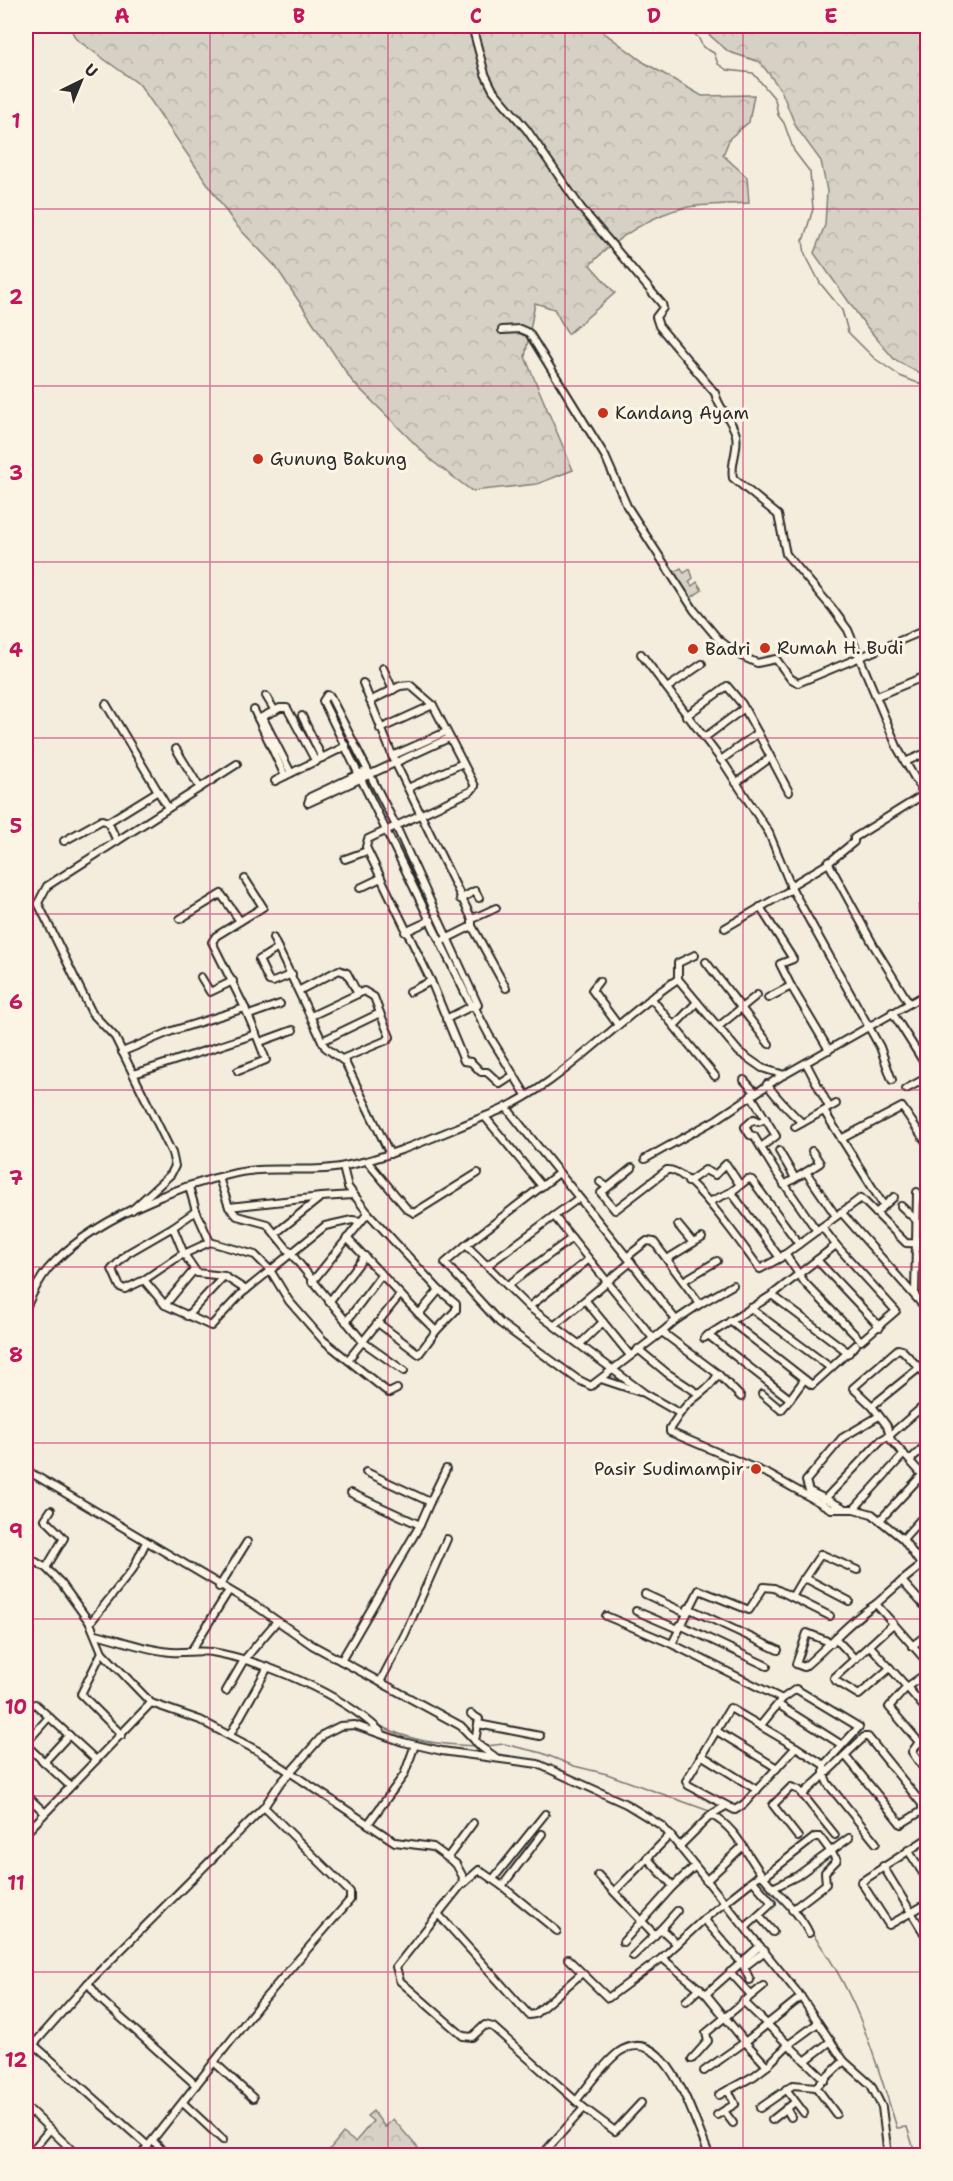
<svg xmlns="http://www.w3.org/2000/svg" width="953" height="2181" font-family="'Shantell Sans',sans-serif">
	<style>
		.green { fill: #d6d1c4; stroke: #807e78; stroke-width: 1.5 }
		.forest { fill: url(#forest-crowns); stroke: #807e78; stroke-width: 1.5 }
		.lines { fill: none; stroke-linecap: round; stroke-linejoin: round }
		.stream { stroke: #7a7771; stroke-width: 1.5 }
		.minor-casing { stroke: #2b2b2b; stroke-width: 10 }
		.minor { stroke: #fcf5e5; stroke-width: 6 }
		.grid { fill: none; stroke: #c2185b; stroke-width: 1.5; stroke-opacity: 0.55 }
		.poi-dot { fill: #c8321e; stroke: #fcf5e5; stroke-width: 2 }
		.labels { text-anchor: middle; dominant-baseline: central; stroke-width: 6; stroke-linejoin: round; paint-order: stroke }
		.poi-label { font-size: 18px; fill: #2b2b2b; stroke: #fcf5e5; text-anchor: start }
		.neatline { fill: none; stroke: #c2185b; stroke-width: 2 }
		.grid-label { font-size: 20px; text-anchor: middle; font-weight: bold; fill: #c2185b }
	</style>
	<defs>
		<pattern id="forest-crowns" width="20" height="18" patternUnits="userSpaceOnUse" patternTransform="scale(1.5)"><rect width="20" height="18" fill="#d6d1c4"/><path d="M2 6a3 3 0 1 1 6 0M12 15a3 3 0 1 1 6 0" fill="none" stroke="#b8b4a9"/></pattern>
	</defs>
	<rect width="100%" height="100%" fill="#f4edde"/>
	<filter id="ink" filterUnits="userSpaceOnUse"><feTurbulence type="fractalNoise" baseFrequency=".0167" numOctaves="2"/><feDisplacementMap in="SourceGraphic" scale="12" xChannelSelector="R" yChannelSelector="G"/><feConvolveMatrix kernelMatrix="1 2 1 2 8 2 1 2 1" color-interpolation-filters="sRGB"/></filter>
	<g filter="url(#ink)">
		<polygon class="green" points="681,568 684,573 690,569 693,578 689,582 692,586 697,582 702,590 689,599 672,573"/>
		<g class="forest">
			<path d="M69,26H595L645,63L702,96L754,95L749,122L730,138L723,155L747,177L749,203C729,204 708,204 688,207C654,213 613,240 590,265L615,293L568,334L554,309L535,303L525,357L573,470L537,484L472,491L432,461L352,381L276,267L235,224L140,85L76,39Z"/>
			<polygon points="699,26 927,26 927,378 894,359 866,326 814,253 825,225 827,191 821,161 796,127 781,90 760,62 729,52"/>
			<polygon points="373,2111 385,2127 393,2119 424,2155 325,2155 343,2133 355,2142 373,2121 367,2116"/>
		</g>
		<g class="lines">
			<g class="stream">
				<polyline points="683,26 698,37 703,47 714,53 718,64 727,70 753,73 775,99 778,115 784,123 794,151 810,172 813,209 803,241 805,254 820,283 842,310 848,332 874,358 900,376 928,387"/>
				<polyline points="26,1552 46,1564"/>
				<polyline points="67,1586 85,1611"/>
				<path d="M373,1722C407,1741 439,1745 478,1746"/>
				<polyline points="486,1746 504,1744 542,1753 574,1766 607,1774 712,1812"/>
				<path d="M811,1932C857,1992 875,2058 897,2128L907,2127L914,2149L918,2156"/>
			</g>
			<defs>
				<g id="minor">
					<path d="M472,26L485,74L493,90L527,130L581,208L662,304L663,308L656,317L659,326L715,393C719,410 732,419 736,435C739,449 730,464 733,478L778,515L786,554L832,608L848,630L898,749L928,801"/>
					<polyline points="502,330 520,329 529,333 605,456 627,506 694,610 719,640 739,655 757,663 776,659 790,678 798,683 928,629"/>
					<polyline points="26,585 26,590"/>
					<polyline points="641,654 725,765 769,833 792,889 880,1047 892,1080"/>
					<polyline points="383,668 393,690"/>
					<polyline points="363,683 395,762 472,919 472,926 444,940"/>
					<polyline points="667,688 702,664"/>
					<polyline points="266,696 275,711"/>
					<polyline points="877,696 928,675"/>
					<polyline points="370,701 400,686 410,685 433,705 475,786 471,791 368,839 366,847 431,981 464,1061 471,1062 481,1072 487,1072 500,1084 514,1075"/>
					<polyline points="106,704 168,808"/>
					<polyline points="254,710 285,776"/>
					<polyline points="302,716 322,758"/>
					<polyline points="686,716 727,686 742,704 758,733"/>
					<polyline points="263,718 291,773"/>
					<polyline points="258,719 280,708 287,708 316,762"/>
					<polyline points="380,729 433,705"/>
					<polyline points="704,738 743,709"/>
					<polyline points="176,749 200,788"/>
					<polyline points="392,756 446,732"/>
					<polyline points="721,760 758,733 789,792"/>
					<polyline points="905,762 928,752"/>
					<polyline points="363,772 310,797 308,803 449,738"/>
					<polyline points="275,781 346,746"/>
					<polyline points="736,783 770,758"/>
					<polyline points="408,788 463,763"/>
					<polyline points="108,822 158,791"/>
					<polyline points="64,841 102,820 108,822 117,841"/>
					<polyline points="345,859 367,851"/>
					<polyline points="828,862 874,946 909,1003"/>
					<polyline points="790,886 827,864 854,842 854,838 923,795"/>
					<polyline points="360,888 381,878"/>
					<polyline points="460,899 475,891 479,898"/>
					<polyline points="760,907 793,959 780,964 791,986 768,998"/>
					<polyline points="923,908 928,906"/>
					<polyline points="180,919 221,894 240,921"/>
					<polyline points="472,919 496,908"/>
					<polyline points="472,926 506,988"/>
					<polyline points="725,928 792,889"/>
					<polyline points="405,932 431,920"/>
					<polyline points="273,938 325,1047 345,1062 390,1154"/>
					<polyline points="278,948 259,960 269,981 273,982 292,974"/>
					<polyline points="695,955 678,963 678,979 739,1052 762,1068 784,1075 928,993"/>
					<polyline points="706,962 769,1044"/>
					<polyline points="201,977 210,992 233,981"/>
					<polyline points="599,981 592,990 618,1025"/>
					<polyline points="791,986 829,1050"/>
					<polyline points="300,990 339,970 347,973 358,994"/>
					<polyline points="409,992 431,981"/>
					<polyline points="651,998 715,1076"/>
					<polyline points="475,1008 478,1005 395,824 330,696 327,695 323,701 472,1007 475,1008 489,1035 526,1095"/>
					<polyline points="892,1012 928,1069"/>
					<polyline points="249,1015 280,1004"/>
					<polyline points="311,1016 364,991 374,997 380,1013 322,1041"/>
					<polyline points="446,1019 474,1005"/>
					<polyline points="674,1026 697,1002"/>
					<polyline points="718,1027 757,995"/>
					<polyline points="260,1042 293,1030"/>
					<polyline points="122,1052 172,1031 245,1008 212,942 216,936 263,907 245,879"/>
					<polyline points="342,1059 387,1040 390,1037 380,1013"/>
					<polyline points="806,1063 829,1107"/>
					<polyline points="238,1071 266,1060 256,1034"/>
					<polyline points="134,1074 256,1034 245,1008"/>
					<polyline points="744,1080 755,1092"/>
					<path d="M767,1084C777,1099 789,1110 802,1123"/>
					<polyline points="906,1089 928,1077"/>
					<polyline points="751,1095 776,1136 761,1147"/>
					<polyline points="506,1107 631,1262 555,1325"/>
					<polyline points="824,1111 884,1206"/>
					<polyline points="485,1117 541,1185"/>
					<polyline points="766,1119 758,1122 754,1119 745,1127 750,1135 754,1136 774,1169 817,1231"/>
					<polyline points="795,1127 836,1104"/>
					<polyline points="841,1139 902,1107 928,1145"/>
					<polyline points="779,1151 795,1178"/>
					<polyline points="645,1159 717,1119 783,1075"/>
					<polyline points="367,1161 407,1209 414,1213 478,1173"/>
					<polyline points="343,1167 348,1187 368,1213 439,1290 456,1304 456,1310 436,1331"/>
					<path d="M632,1168L601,1193L615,1210L667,1170C689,1166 746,1251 760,1269L780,1258L861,1198L906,1243L928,1244"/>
					<polyline points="806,1172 820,1163 812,1151"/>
					<polyline points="559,1173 466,1245 529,1307 644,1393 679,1413"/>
					<polyline points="219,1178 229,1207 237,1216 267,1224 363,1342 404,1371"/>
					<polyline points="600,1182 607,1187"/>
					<polyline points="688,1182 705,1170 715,1175 726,1164 740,1185"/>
					<polyline points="784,1185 806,1172 836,1216"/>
					<polyline points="189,1187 196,1211"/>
					<polyline points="731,1192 748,1179 752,1180 799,1244"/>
					<polyline points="709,1202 731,1192 780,1258"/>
					<polyline points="901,1206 916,1220"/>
					<polyline points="229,1207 321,1197"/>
					<polyline points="132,1210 171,1174 175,1166 172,1153 115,1037 92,1013 38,903 47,886 237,764"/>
					<polyline points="841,1212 928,1311"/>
					<polyline points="876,1213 894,1197"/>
					<polyline points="554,1216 579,1198"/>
					<polyline points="173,1227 196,1211 210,1242"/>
					<polyline points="276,1233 321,1197 353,1195"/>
					<polyline points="347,1238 419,1314 439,1290"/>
					<polyline points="693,1243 702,1238"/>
					<path d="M466,1245L445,1263L500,1323L577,1379L591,1386L662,1332L718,1374C711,1388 698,1394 687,1405C680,1412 676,1420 670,1428V1432L768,1474L831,1509H854L872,1514L903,1539L920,1563"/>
					<polyline points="785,1254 805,1283 861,1341 896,1311 836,1245"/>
					<polyline points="628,1256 647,1241 654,1242 700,1304 676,1320"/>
					<polyline points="667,1259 693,1243 678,1225"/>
					<polyline points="817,1260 880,1327"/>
					<polyline points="631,1262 676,1320 662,1332"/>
					<polyline points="489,1264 554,1216 652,1337"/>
					<polyline points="144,1280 165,1305 211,1326 241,1294 325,1226 352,1220 361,1221"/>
					<polyline points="685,1280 717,1261"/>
					<polyline points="312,1282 368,1213"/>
					<polyline points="508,1285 572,1238"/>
					<polyline points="246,1290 224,1276 197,1273 184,1254 173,1227 128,1253 112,1269 120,1287 125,1289 144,1280 181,1255 184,1254 210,1242 255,1255 270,1270 289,1301 323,1340 389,1393 397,1389"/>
					<polyline points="915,1294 917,1192"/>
					<polyline points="772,1295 849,1353"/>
					<polyline points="586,1301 629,1354"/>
					<polyline points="329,1302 365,1256"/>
					<polyline points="700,1304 733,1285"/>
					<polyline points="165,1305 194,1270"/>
					<polyline points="529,1307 588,1260"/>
					<path d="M26,1308C32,1294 38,1281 48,1269C90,1221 175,1186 236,1173C272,1165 309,1174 345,1166C395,1156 440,1134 486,1116C559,1089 614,1021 678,979"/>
					<polyline points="750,1308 831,1368"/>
					<polyline points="187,1316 224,1276"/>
					<polyline points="730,1321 812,1385 856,1345"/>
					<polyline points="346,1322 382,1274"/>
					<polyline points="378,1323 419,1354 436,1331 419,1314"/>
					<polyline points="708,1335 790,1399 804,1380"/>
					<polyline points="704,1338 772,1295 836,1245 822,1227"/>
					<polyline points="580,1344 603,1322"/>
					<polyline points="638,1349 667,1373 699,1394"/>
					<polyline points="348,1360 400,1295"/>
					<polyline points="718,1374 741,1397"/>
					<polyline points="928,1377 902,1350 898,1349 853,1388 872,1406 887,1426 891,1440 928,1481"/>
					<polyline points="601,1379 640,1392"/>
					<polyline points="762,1394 781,1410 790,1399"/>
					<polyline points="872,1406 919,1368"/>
					<polyline points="910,1460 928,1443"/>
					<polyline points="26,1470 256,1606 312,1645 461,1726 481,1747 494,1756"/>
					<polyline points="351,1493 420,1525"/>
					<polyline points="824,1500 881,1440 890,1435 928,1402"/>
					<polyline points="430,1502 446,1469"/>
					<polyline points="842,1507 809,1491 806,1481 842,1438 879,1416"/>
					<polyline points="854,1509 904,1454"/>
					<polyline points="881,1519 922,1475"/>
					<polyline points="903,1539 928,1511"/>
					<polyline points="928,1551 917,1569 902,1581 928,1610"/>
					<polyline points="26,1556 46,1568 61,1583 90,1623 102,1652 151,1703 200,1720 258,1751 395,1842 433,1847 456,1864 463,1877 462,1884 396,1967 400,1981 463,2036 472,2037 485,2025 493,2027 584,2108 541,2156"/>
					<polyline points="46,1568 64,1538 45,1519 51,1510"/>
					<polyline points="804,1579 821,1554 857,1570"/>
					<polyline points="219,1587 247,1542"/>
					<polyline points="645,1594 686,1613"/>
					<polyline points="792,1597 830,1616"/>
					<polyline points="876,1604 902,1581"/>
					<polyline points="688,1608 778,1650"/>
					<polyline points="636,1611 678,1629"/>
					<polyline points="606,1616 672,1644 782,1699"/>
					<polyline points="90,1623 133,1569 146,1542"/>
					<polyline points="680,1625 767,1666"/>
					<path d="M96,1634C120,1640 146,1650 171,1652C185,1653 198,1650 212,1652C264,1661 341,1694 380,1731"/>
					<polyline points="836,1639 855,1659"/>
					<path d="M832,1643L807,1633L796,1664L804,1667C828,1647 850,1620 876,1604L928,1663"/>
					<polyline points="672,1644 699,1590 749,1610 764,1587 774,1588 792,1597 802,1580 807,1579 849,1601"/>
					<polyline points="870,1646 890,1668 859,1695 836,1681 834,1678 893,1624"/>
					<polyline points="912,1646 928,1634"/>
					<polyline points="191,1651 228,1592"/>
					<polyline points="102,1652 81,1694 122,1735"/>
					<polyline points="341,1661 420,1525 430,1502 366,1472"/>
					<polyline points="890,1668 907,1687 928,1672"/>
					<polyline points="380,1682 405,1634 447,1539"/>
					<polyline points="226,1691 244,1660 277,1621"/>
					<polyline points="35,1704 96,1760"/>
					<polyline points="779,1705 842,1745"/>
					<polygon points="730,1708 796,1747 744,1804 735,1810 688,1785 686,1781"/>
					<polyline points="471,1714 479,1719 475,1741"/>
					<polyline points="478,1724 540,1736"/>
					<polyline points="761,1725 782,1699 796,1689 859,1727 824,1765 796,1747"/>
					<polyline points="715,1730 777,1768"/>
					<polyline points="230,1735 268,1667"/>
					<polyline points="928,1739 919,1742 912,1752 928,1775"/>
					<polyline points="919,1742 889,1707 907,1687 928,1712"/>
					<polyline points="26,1743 49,1717"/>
					<polyline points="26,1745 70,1786"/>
					<polyline points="701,1755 757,1790"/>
					<polyline points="44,1762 69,1735"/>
					<polyline points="824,1765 824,1775 864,1737 868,1737 922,1804 922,1811 901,1824 845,1755"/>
					<polyline points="26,1795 44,1812"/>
					<polyline points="802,1795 824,1775 828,1784 876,1843"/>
					<path d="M711,1815C735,1826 747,1855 762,1875C777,1894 799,1911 809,1933"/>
					<polyline points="368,1824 404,1775 415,1745"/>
					<polyline points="26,1833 151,1703"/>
					<polyline points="542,1834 502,1886 557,1931"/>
					<polyline points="798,1837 773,1805 791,1787 799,1790 835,1835"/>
					<polyline points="928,1838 861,1882 889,1925 928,1903"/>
					<polyline points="679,1847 712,1814 726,1806"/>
					<polyline points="908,1850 928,1881"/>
					<polyline points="448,1857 473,1823"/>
					<polyline points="883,1866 925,1935"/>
					<polyline points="598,1875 655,1935"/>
					<polyline points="764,1877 815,1837 820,1837 837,1860 825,1872 826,1884 792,1910"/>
					<polyline points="493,1879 545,1814"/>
					<polyline points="706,1881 743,1846"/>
					<polyline points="463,1884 479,1870 502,1886"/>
					<polyline points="673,1886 694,1867"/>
					<polyline points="773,1888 797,1876 849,1838"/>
					<polyline points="615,1891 670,1835"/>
					<polyline points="439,1915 529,2015 535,2014 582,1973"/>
					<polyline points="760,1917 773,1932"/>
					<polyline points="704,1919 761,1874"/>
					<polyline points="746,1927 772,1903 753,1881"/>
					<polyline points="661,1929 677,1911"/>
					<polyline points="623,1942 673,1886 647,1858"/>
					<polyline points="633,1956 661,1929 677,1944"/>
					<polyline points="662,1958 706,1994 745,2042 801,1997"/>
					<polyline points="568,1959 608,1998 662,1958 704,1919 741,1962"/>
					<polyline points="730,1972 751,1995"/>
					<polyline points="750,1980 744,1967 765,1951"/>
					<polyline points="706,1994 760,1946"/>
					<polyline points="686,2001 700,1988"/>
					<polyline points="743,2001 825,2080"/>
					<polyline points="33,2044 148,2146"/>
					<polyline points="26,2053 88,1983"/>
					<polyline points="692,2059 708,2041 706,2033 763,1986"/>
					<polyline points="805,2061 831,2041"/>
					<polyline points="214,2062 253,2098"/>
					<polyline points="767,2066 788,2045 818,2023"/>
					<polyline points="704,2071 745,2042 767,2066 754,2076 719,2095"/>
					<polyline points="196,2085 100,1999 88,1983 264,1807"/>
					<polyline points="816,2087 836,2114"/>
					<polyline points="786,2089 804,2113"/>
					<path d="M576,2101C589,2085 603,2064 619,2052C668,2020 695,2126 710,2156"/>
					<polyline points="183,2103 223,2140"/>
					<polyline points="584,2108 615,2131 641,2103"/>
					<polyline points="760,2108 793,2085 816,2087 844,2061"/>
					<polyline points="786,2108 791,2117"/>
					<polyline points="724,2111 733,2123"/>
					<polyline points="717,2115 735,2104 728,2090"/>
					<polyline points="26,2117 31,2111 78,2156"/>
					<polyline points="772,2120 795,2102"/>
					<polyline points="153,2141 168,2156"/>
					<polyline points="28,2156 50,2129"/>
					<polyline points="140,2156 259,2005 350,1900 350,1892 264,1807 278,1786 324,1734 340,1726 355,1725 403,1742 442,1751 538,1764 626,1804 662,1826 670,1835 801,1997 844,2061 871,2085 882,2107 888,2156"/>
				</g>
			</defs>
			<use href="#minor" class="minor-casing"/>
			<use href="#minor" class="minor"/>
		</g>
	</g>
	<path class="grid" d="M210,26V2156M388,26V2156M565,26V2156M743,26V2156M26,209H928M26,386H928M26,562H928M26,738H928M26,914H928M26,1090H928M26,1267H928M26,1443H928M26,1619H928M26,1796H928M26,1972H928"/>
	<g class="poi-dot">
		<circle cx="603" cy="413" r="6"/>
		<circle cx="258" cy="459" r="6"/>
		<circle cx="765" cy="648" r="6"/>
		<circle cx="693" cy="649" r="6"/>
		<circle cx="756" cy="1469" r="6"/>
	</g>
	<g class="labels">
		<g class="poi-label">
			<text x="615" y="413">Kandang Ayam</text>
			<text x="270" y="459">Gunung Bakung</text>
			<text x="777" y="648">Rumah H. Budi</text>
			<text x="705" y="649">Badri</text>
			<text x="744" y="1469" text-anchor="end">Pasir Sudimampir</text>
		</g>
	</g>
	<rect width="953" height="2181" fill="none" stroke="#fcf5e5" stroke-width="66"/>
	<g transform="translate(81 81) rotate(43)" stroke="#fcf5e5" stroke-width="4.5" paint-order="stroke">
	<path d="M0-4.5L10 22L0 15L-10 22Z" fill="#2b2b2b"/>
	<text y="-9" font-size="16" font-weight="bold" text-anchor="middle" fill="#2b2b2b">U</text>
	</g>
	<rect x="33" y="33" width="887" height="2115" class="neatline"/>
	<g class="grid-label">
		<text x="122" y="23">A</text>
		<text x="299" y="23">B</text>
		<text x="476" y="23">C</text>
		<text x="654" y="23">D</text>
		<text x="831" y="23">E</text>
		<text x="16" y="128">1</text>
		<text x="16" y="304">2</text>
		<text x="16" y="480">3</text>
		<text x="16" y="657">4</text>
		<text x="16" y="833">5</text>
		<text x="16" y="1009">6</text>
		<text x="16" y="1185">7</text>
		<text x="16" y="1362">8</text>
		<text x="16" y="1538">9</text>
		<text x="16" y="1714">10</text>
		<text x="16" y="1890">11</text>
		<text x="16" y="2067">12</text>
	</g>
</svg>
